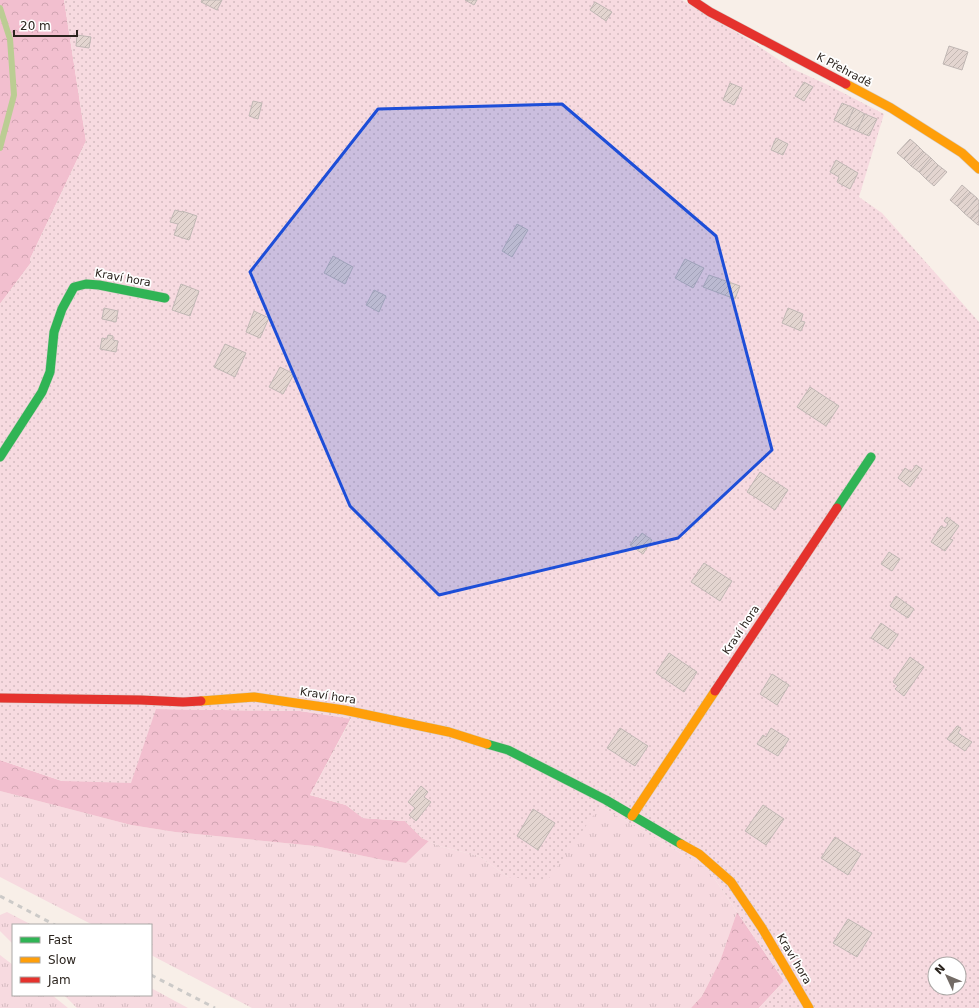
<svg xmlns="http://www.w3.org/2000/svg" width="979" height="1008" font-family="'DejaVu Sans',sans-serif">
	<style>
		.grass { fill: url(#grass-tufts) }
		.forest { fill: url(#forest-crowns) }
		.garden { fill: url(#garden-dots); fill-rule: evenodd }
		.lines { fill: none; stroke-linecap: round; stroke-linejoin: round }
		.stream { stroke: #bbcd93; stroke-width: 6 }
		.building { fill: url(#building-hatch); stroke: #c0b7b4 }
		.fast-casing { stroke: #d4ccc6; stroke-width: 10 }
		.slow-casing { stroke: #d4ccc6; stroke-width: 10 }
		.jam-casing { stroke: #d4ccc6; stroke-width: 10 }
		.fast { stroke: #30b455; stroke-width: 9 }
		.slow { stroke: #ff9f0a; stroke-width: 9 }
		.jam { stroke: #e5322d; stroke-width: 9 }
		.rail { stroke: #cccac8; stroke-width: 3; stroke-dasharray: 5 5; stroke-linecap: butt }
		.marked { fill: #1d4ed8; fill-opacity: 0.2; stroke: #1d4ed8; stroke-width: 3; stroke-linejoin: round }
		.labels { text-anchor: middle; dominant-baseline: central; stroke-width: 3.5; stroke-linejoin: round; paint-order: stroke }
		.street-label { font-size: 11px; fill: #2b241e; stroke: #fff }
	</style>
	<defs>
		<pattern id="grass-tufts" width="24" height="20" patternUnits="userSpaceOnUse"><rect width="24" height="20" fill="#f7dae0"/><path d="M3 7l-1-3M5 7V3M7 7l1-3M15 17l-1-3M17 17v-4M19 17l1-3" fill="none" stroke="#d4bbc0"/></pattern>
		<pattern id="forest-crowns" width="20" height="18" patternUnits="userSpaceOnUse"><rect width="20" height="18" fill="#f2bfcf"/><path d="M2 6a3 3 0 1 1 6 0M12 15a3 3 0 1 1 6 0" fill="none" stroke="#d0a4b1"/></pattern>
		<pattern id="garden-dots" width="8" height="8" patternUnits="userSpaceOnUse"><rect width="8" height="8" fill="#f7dae0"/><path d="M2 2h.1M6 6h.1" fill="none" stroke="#d4bbc0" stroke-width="1.8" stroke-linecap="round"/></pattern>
		<pattern id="building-hatch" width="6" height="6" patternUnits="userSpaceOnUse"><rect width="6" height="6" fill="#e3d5d0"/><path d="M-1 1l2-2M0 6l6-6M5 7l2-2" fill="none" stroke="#c3b7b2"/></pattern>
	</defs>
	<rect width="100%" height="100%" fill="#f8efe8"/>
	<g class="grass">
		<polygon points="0,791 131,825 175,832 315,846 383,860 406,863 429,841 439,846 479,856 508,877 600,806 708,869 737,912 720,961 702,996 691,1008 252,1008 151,955 151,925 93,925 0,877"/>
		<polygon points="7,912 32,925 13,925 13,944 0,931 0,915"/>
		<polygon points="0,955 13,965 13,995 52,995 68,1008 0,1008"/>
		<polygon points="151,988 188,1008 77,1008 64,995 151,995"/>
	</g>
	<g class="forest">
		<polygon points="0,0 64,0 86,141 30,259 30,264 0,304"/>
		<polygon points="156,709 300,711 351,718 310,795 346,805 363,818 405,821 422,838 429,841 406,863 383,860 315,846 175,832 131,825 0,791 0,760 62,781"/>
		<polygon points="737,912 784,981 759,1008 691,1008 702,996 720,961"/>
	</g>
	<path class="garden" d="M64,0H682L751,41L791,68L826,84L884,114L859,197L882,213L979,322V1008H759L784,981L708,869L600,806L547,881L508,877L479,856L439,846L422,838L405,821L363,818L346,805L310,795L351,719L300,711L156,709L131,783L62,781L0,760V304L30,264V259L86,141ZM935,964H959V988H935Z"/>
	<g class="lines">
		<polyline class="stream" points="0,8 10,39 14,95 0,148"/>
	</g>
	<g class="building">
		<polygon points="202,0 222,0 217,10 201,2"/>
		<polygon points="465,0 477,0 474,5"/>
		<polygon points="595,2 612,12 606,21 590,10"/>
		<polygon points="77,35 91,37 89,48 76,46"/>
		<polygon points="949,46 968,52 962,70 943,64"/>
		<polygon points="804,82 813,87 804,101 795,96"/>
		<polygon points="730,83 742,88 734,105 723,100"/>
		<polygon points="253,101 262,103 258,119 249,116"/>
		<polygon points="842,103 854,108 846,126 834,120"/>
		<polygon points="854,108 865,114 857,131 846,126"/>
		<polygon points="865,114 877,119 869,136 857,131"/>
		<polygon points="776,138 788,144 783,155 771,150"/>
		<polygon points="910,139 917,145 904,159 897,153"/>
		<polygon points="917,145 924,152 911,166 904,159"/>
		<polygon points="924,152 931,158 919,172 911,166"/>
		<polygon points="931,158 938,165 926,179 919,172"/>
		<polygon points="836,160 858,173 850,189 837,182 839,177 830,172"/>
		<polygon points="938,165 947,172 934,186 926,179"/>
		<polygon points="962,185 970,192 957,206 950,200"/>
		<polygon points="970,192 977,198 964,213 957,206"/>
		<polygon points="977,198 979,201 979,210 971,219 964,213"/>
		<polygon points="175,210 182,212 182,211 197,216 189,240 174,235 178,224 170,222"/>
		<polygon points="979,210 979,225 978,225 971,219"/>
		<polygon points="517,224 528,230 512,257 502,251"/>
		<polygon points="333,256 353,267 345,284 324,273"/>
		<polygon points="685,259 704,268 693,288 675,278"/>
		<polygon points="709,275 740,286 735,299 703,287"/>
		<polygon points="181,284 199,291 190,316 172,310"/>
		<polygon points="374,290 386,296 379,312 366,305"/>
		<polygon points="104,308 118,311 116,322 102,319"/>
		<polygon points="788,308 803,314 801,321 805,322 801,331 782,323"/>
		<polygon points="254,311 269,318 260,338 246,332"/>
		<polygon points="108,335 113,336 113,340 118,341 116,352 100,349 102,338 107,339"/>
		<polygon points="225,344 246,353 235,377 214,367"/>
		<polygon points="280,367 294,374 283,394 269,387"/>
		<polygon points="810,387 839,406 826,426 797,407"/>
		<polygon points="916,465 922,469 910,487 898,478 905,468 911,472"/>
		<polygon points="760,472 788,490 775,510 747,492"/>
		<polygon points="947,517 959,526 950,539 953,540 945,551 931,542 941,526 945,528 948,524 944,521"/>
		<polygon points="642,533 652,540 643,554 630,545 636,536 638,538"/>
		<polygon points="889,552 900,559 892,571 881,564"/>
		<polygon points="704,563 732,581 720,601 691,582"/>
		<polygon points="896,596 914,609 908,618 890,606"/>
		<polygon points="881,623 898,635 888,649 871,638"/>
		<polygon points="669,653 697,672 684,692 656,673"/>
		<polygon points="910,657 924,667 904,696 895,689 898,686 893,682"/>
		<polygon points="772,674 789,685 777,705 760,694"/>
		<polygon points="957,726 961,728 958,733 972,742 965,751 947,739"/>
		<polygon points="620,728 648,746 635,766 607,748"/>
		<polygon points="771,728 789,739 778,756 757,744 763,735 766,737"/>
		<polygon points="421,786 428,792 424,797 431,802 416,821 409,815 415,808 408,802"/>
		<polygon points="763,805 784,819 766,845 745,831"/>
		<polygon points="533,809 555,823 538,850 517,836"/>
		<polygon points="835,837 861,854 848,875 821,858"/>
		<polygon points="848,919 872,933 857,957 833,943"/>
	</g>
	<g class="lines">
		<defs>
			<g id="fast">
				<polyline points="0,457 42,392 50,372 54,332 62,309 74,287 86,284 99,285 165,298"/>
				<polyline points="837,508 871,457"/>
				<polyline points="487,744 508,750 606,800 681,844"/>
			</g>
			<g id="slow">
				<polyline points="846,84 891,108 962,153 979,169"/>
				<polyline points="201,701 254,697 344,710 449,732 487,744"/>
				<polyline points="632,816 715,691"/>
				<polyline points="681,844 699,854 731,882 762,928 809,1008"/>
			</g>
			<g id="jam">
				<polyline points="692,0 710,12 846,84"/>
				<polyline points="715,691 837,508"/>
				<polyline points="0,698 141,700 183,702 201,701"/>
			</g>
		</defs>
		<use href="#fast" class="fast-casing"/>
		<use href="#slow" class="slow-casing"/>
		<use href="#jam" class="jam-casing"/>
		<use href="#fast" class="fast"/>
		<use href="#slow" class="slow"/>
		<use href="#jam" class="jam"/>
		<g class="rail">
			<polyline points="0,896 55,925"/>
			<polyline points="151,975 215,1008"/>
		</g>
	</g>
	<path class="marked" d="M562,104L716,236L772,450L678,538L439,595L350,506L250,272L378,109Z"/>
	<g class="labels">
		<g class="street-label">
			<text transform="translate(844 70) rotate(28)">K Přehradě</text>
			<text transform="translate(123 278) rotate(10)">Kraví hora</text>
			<text transform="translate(741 630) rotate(-56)">Kraví hora</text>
			<text transform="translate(328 696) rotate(9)">Kraví hora</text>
			<text transform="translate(794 959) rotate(59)">Kraví hora</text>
		</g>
	</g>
	<rect x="12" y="924" width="140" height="72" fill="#ffffff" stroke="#aaa7a5"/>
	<rect x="20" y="937" width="20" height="6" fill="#30b455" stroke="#aaa7a5"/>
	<text x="48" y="944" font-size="12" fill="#2b241e">Fast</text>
	<rect x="20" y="957" width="20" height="6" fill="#ff9f0a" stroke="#aaa7a5"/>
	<text x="48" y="964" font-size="12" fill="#2b241e">Slow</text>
	<rect x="20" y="977" width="20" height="6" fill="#e5322d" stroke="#aaa7a5"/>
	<text x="48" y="984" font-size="12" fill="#2b241e">Jam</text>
	<g transform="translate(947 976) rotate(314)"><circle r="19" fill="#ffffff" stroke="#aaa7a5"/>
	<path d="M0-3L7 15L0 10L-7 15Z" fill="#736b65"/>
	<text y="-6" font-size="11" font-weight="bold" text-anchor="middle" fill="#2b241e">N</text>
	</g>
	<path d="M14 30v6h63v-6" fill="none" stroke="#2b241e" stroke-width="2"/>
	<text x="20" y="30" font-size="12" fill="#2b241e" stroke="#ffffff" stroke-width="3" paint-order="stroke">20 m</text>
</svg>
